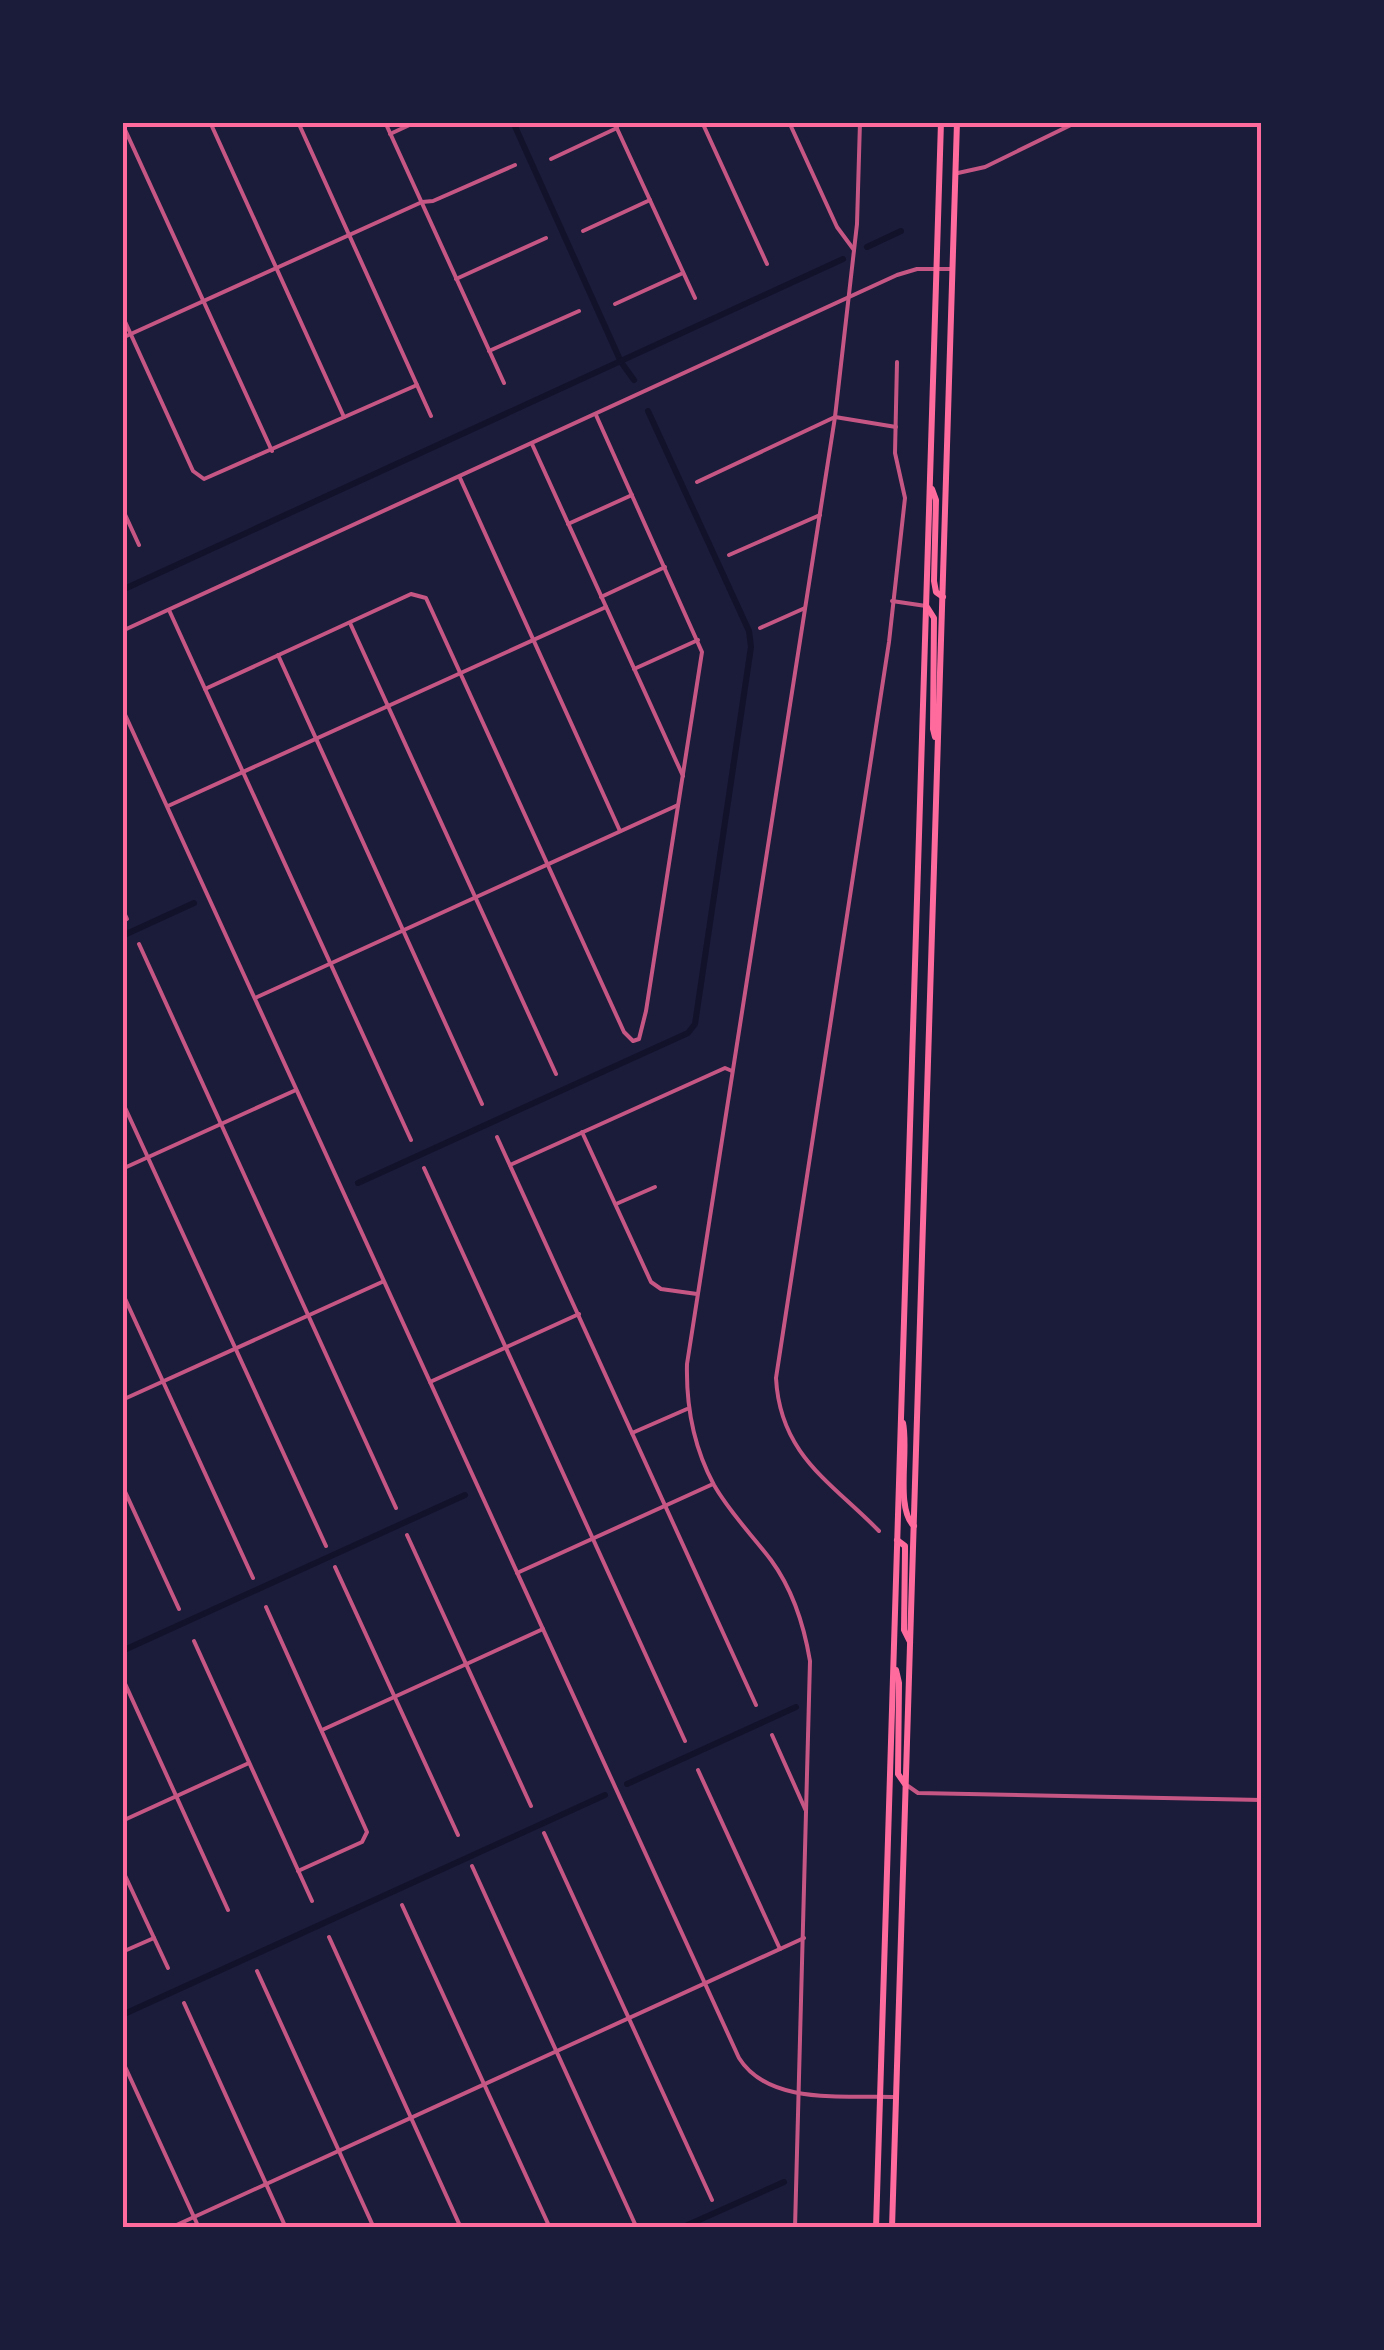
<svg xmlns="http://www.w3.org/2000/svg" width="1384" height="2350" font-family="'DejaVu Sans',sans-serif">
	<style>
		.lines { fill: none; stroke-linecap: round; stroke-linejoin: round }
		.canal { stroke: #12122b; stroke-width: 6 }
		.minor { stroke: #c65784; stroke-width: 4 }
		.tertiary { stroke: #c65784; stroke-width: 4 }
		.trunk { stroke: #ff6b9d; stroke-width: 6 }
		.neatline { fill: none; stroke: #ff6b9d; stroke-width: 4 }
	</style>
	<rect width="100%" height="100%" fill="#1b1b3a"/>
	<g class="lines">
		<g class="canal">
			<polyline points="513,122 621,362 634,380"/>
			<polyline points="867,247 901,231"/>
			<polyline points="122,590 843,259"/>
			<polyline points="122,936 194,903"/>
			<polyline points="358,1183 688,1033 695,1024 751,647 749,631 648,411"/>
			<polyline points="122,1651 465,1495"/>
			<polyline points="627,1784 796,1707"/>
			<polyline points="122,2015 605,1795"/>
			<polyline points="681,2228 784,2182"/>
		</g>
		<g class="minor">
			<polyline points="210,122 344,417"/>
			<polyline points="298,122 431,416"/>
			<polyline points="385,122 504,383"/>
			<polyline points="614,122 695,298"/>
			<polyline points="702,122 767,264"/>
			<polyline points="789,122 837,227 854,250"/>
			<polyline points="122,123 272,451"/>
			<polyline points="390,134 416,122"/>
			<polyline points="551,159 617,128"/>
			<polyline points="958,173 985,167 1077,122"/>
			<polyline points="583,231 650,200"/>
			<polyline points="456,279 546,238"/>
			<polyline points="615,304 683,273"/>
			<polyline points="122,315 193,471 204,479 417,385"/>
			<polyline points="122,338 422,202 433,201 515,165"/>
			<polyline points="489,351 579,311"/>
			<polyline points="532,444 683,776"/>
			<polyline points="460,478 620,831"/>
			<polyline points="697,482 835,417 896,427"/>
			<polyline points="122,508 139,545"/>
			<polyline points="568,524 632,495"/>
			<polyline points="729,555 820,515"/>
			<polyline points="601,597 665,567"/>
			<polyline points="892,601 926,606"/>
			<polyline points="169,610 411,1140"/>
			<polyline points="350,623 556,1074"/>
			<polyline points="760,628 805,608"/>
			<polyline points="278,655 482,1104"/>
			<polyline points="634,669 698,640"/>
			<polyline points="205,689 411,594 426,598 624,1032 633,1041 639,1039 646,1011 702,652 596,415"/>
			<path d="M122,708L739,2058C769,2106 846,2095 896,2097"/>
			<polyline points="168,806 606,607"/>
			<polyline points="122,908 127,919"/>
			<polyline points="139,944 396,1508"/>
			<polyline points="255,998 678,805"/>
			<polyline points="122,1101 326,1546"/>
			<polyline points="582,1132 651,1282 661,1289 697,1294"/>
			<polyline points="497,1137 756,1705"/>
			<polyline points="510,1165 725,1068 732,1071"/>
			<polyline points="424,1168 685,1741"/>
			<polyline points="122,1169 296,1090"/>
			<polyline points="616,1204 655,1187"/>
			<polyline points="122,1292 253,1578"/>
			<polyline points="430,1382 579,1314"/>
			<polyline points="122,1400 382,1282"/>
			<polyline points="632,1433 687,1409"/>
			<polyline points="122,1485 179,1609"/>
			<path d="M879,1531C831,1482 780,1455 776,1378L889,642L905,498L895,453L897,362"/>
			<polyline points="407,1535 531,1806"/>
			<polyline points="335,1567 458,1835"/>
			<polyline points="517,1573 713,1484"/>
			<polyline points="266,1607 367,1832 362,1842 298,1871"/>
			<polyline points="194,1641 312,1901"/>
			<polyline points="122,1677 228,1910"/>
			<polyline points="322,1730 543,1629"/>
			<polyline points="772,1735 806,1811"/>
			<polyline points="698,1770 780,1949"/>
			<polyline points="908,1786 918,1793 1262,1800"/>
			<polyline points="122,1821 249,1763"/>
			<polyline points="544,1833 712,2200"/>
			<polyline points="472,1866 635,2224"/>
			<polyline points="122,1869 168,1968"/>
			<polyline points="402,1905 550,2228"/>
			<polyline points="329,1937 461,2228"/>
			<polyline points="122,1952 154,1938"/>
			<polyline points="257,1971 374,2228"/>
			<polyline points="184,2003 286,2228"/>
			<polyline points="122,2060 199,2228"/>
			<polyline points="724,2227 724,2228"/>
			<polyline points="170,2228 804,1938"/>
			<path d="M795,2228L810,1661C804,1625 793,1590 771,1560C752,1535 730,1513 714,1485C694,1448 686,1406 687,1364L835,417L857,224L860,122"/>
		</g>
		<polyline class="tertiary" points="122,631 897,275 917,269 953,269"/>
		<g class="trunk">
			<polyline points="932,489 936,500 934,581 936,592 943,597"/>
			<polyline points="927,607 934,618 933,729 935,737"/>
			<path d="M903,1423C909,1450 895,1509 914,1526"/>
			<polyline points="897,1540 905,1546 905,1552 904,1630 910,1642"/>
			<polyline points="896,1670 899,1683 898,1774 905,1784"/>
			<polyline points="876,2228 941,122"/>
			<polyline points="892,2228 957,122"/>
		</g>
	</g>
	<rect width="1384" height="2350" fill="none" stroke="#1b1b3a" stroke-width="250"/>
	<rect x="125" y="125" width="1134" height="2100" class="neatline"/>
</svg>
